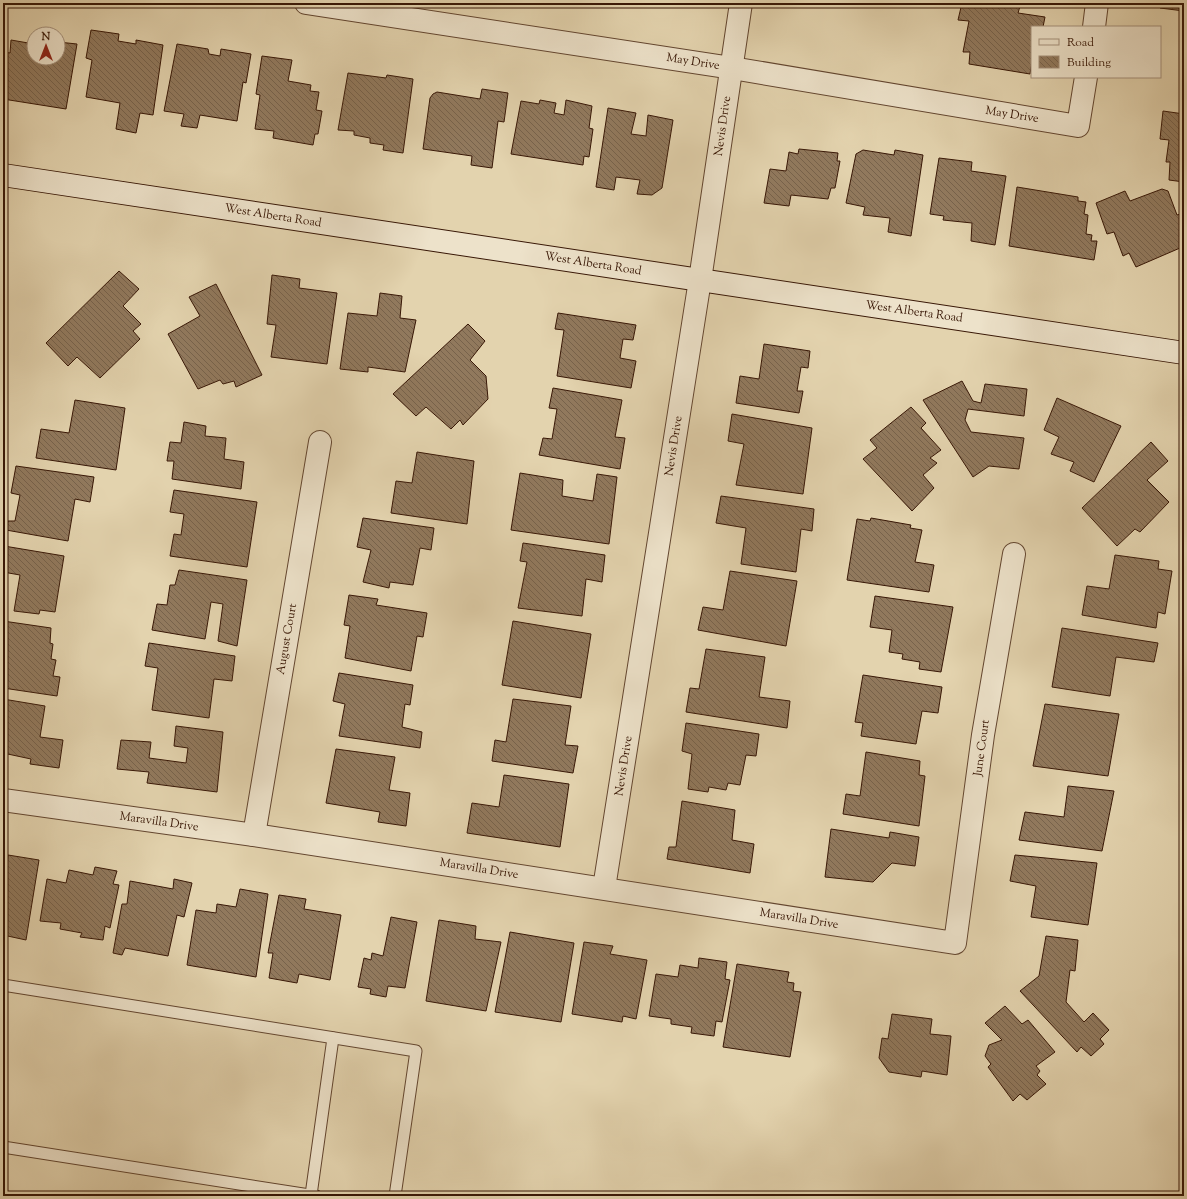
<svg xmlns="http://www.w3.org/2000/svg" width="1187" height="1199" font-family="'Sorts Mill Goudy',serif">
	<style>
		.building { fill: url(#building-back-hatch); stroke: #381706 }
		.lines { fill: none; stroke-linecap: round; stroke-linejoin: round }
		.lane-casing { stroke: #634630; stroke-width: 13 }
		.street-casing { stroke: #634630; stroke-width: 24 }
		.secondary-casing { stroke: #381706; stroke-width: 24 }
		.lane { stroke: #ede2ca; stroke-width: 11 }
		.street { stroke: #ede2ca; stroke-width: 22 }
		.secondary { stroke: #ede2ca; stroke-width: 22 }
		.labels { text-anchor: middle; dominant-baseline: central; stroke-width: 3; stroke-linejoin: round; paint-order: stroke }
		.street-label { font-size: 12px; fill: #381706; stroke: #ede2ca }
	</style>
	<defs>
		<pattern id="building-back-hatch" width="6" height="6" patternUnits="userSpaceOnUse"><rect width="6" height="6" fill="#91795d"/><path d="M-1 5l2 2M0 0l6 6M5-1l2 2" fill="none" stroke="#77624b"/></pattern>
	</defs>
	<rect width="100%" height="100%" fill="#e3d3ae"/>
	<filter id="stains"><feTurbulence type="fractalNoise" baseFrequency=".005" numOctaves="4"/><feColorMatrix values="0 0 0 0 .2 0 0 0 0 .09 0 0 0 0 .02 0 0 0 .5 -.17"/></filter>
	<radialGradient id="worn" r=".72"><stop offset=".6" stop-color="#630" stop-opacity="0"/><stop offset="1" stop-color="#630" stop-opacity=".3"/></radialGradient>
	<g class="building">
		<polygon points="962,3 1021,3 1018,13 1045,17 1043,27 1032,27 1032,61 1030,74 969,64 970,52 963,52 969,21 958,20"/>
		<polygon points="1160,3 1184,3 1184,11 1160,8"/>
		<polygon points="91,30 119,34 118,41 136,44 136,40 163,45 153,115 140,113 136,133 116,129 120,103 86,97 92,60 86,58"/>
		<polygon points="11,40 34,44 34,58 58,58 58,42 77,44 66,109 3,99 3,52 10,53"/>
		<polygon points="177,44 208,49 209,54 220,56 221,49 251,54 246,83 243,82 237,121 200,115 197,128 181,126 184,114 164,111"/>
		<polygon points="262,56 292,60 288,81 311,85 310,91 319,92 316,110 322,111 318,134 315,134 313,145 273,138 274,131 255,129 260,95 256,94"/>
		<polygon points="348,73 386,78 387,75 413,79 403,153 383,150 384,145 370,143 370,138 354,135 354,131 338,130"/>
		<polygon points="482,89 508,93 504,122 498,121 492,168 471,165 472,156 423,149 430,98 433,94 437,92 480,99"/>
		<polygon points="540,100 556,103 554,113 564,115 566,100 592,106 589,128 593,129 589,157 584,156 583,165 511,154 521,101 539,104"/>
		<polygon points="608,108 636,113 631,134 646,136 648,115 673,120 662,188 652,195 637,194 640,180 616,177 614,190 596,187"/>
		<polygon points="1163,111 1184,114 1184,182 1169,180 1170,162 1166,162 1169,140 1160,139"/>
		<polygon points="799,149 838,153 837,161 840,161 835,188 831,188 828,199 791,195 789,206 764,203 770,169 786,171 789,152 798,154"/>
		<polygon points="863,150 894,155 895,150 923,155 911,236 888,232 890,218 863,215 865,207 846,203 856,154"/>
		<polygon points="939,158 972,162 971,171 1006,176 995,245 971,241 972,223 943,220 944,216 930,214"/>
		<polygon points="1017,187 1078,197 1078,201 1086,202 1084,214 1088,215 1086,234 1092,235 1091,241 1097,241 1094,260 1009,246"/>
		<polygon points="1162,189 1168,191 1177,215 1184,213 1184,257 1180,248 1136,267 1129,253 1123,256 1114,232 1107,234 1096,203 1125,191 1130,201"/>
		<polygon points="119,271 139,289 123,306 141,324 133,331 140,339 100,378 77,357 68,366 46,343"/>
		<polygon points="272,275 300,279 299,288 337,293 327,364 271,357 276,325 267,324"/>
		<polygon points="216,284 262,375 236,387 234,381 223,384 220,380 198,389 168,334 200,316 189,297"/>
		<polygon points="380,293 402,296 400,318 416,320 405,372 368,367 368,372 340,369 348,313 377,316"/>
		<polygon points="558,313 636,325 633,340 623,339 620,358 636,361 631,388 557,376 564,330 555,329"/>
		<polygon points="468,324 485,341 470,360 486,376 488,399 463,425 460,420 451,429 426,407 416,416 393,394"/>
		<polygon points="764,344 810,351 808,368 801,367 797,391 803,391 799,413 736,403 740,376 759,379"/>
		<polygon points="962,381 973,401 981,403 985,384 1027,389 1024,416 968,409 965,420 971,432 1024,438 1019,469 989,466 973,477 923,400"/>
		<polygon points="553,388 622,400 615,437 625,438 620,469 539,455 543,438 552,439 557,409 549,408"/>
		<polygon points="1057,398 1121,426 1094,482 1070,471 1074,462 1051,454 1059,437 1044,430"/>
		<polygon points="75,400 125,408 116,470 36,458 41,429 69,433"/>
		<polygon points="911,407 926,423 921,428 941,450 930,458 937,463 923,475 934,488 912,511 863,459 877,448 870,440"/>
		<polygon points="732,414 812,428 803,494 736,485 744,444 728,441"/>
		<polygon points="184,422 206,426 205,436 226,438 224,459 244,462 241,489 172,479 174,461 167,461 170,442 181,443"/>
		<polygon points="1151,442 1168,461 1147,480 1169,502 1140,532 1135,529 1117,546 1082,508"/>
		<polygon points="417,452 474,461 467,524 391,513 396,481 412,483"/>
		<polygon points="16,466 94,477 90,502 75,499 68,541 6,530 8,521 15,521 20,495 11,493"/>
		<polygon points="520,473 563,480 562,496 593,501 597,474 617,477 609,544 511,530"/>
		<polygon points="174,490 257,502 247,567 170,556 174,534 181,535 184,514 170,512"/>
		<polygon points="721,496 814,509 812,531 801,529 796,572 741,564 746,528 716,523"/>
		<polygon points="363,518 434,528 431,550 420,548 413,585 390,582 389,588 363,582 371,550 357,547"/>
		<polygon points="871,518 911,525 910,528 922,530 915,562 934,565 929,592 847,580 857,519 870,521"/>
		<polygon points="523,543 605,555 602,582 586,579 582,616 518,608 527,562 520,561"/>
		<polygon points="4,546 64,556 55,612 40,610 39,614 14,611 20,575 3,572"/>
		<polygon points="1115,555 1159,561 1158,569 1172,571 1165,614 1158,612 1156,628 1082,615 1087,586 1109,589"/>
		<polygon points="179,570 247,580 237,646 218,641 223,604 211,602 205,639 152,630 157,604 167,605 170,585 175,585"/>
		<polygon points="730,571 797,581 786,646 698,630 703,607 723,610"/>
		<polygon points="349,595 378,599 376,605 427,613 423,637 417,636 411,671 345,658 350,626 344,625"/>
		<polygon points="875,596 953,607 941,672 919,669 920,662 902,659 903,654 889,652 892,630 870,627"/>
		<polygon points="3,621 51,628 50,643 53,644 51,659 56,660 53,676 60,677 57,696 3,688"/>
		<polygon points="513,621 591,634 581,698 502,685"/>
		<polygon points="1062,628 1158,643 1154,662 1116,657 1110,696 1052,687"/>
		<polygon points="149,643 235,656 232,681 214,679 209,718 152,710 158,668 145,666"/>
		<polygon points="706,649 765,657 759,697 790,701 787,728 686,712 690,688 699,689"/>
		<polygon points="339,673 413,685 410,705 405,704 402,727 422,732 420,748 339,736 345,704 333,701"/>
		<polygon points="863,675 942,687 938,713 922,711 916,744 861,736 863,723 855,722"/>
		<polygon points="3,699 45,706 40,737 63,740 59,768 30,764 31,759 3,753"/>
		<polygon points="513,699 571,706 565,745 578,746 573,773 492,761 495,740 506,742"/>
		<polygon points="1045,704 1119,714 1108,776 1033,766"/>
		<polygon points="686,723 759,734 756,756 746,755 740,785 728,783 726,790 709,787 708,792 688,789 692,754 682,751"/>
		<polygon points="176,726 223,732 217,792 147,783 149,772 117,769 121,740 151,742 149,758 186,763 188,748 174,746"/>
		<polygon points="336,749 395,757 389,790 410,793 406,826 378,822 380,812 326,803"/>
		<polygon points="866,752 920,761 919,775 925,776 919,826 843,814 846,794 860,796"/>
		<polygon points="504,775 569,784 560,847 467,833 472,803 499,807"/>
		<polygon points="1068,786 1114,791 1102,851 1019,840 1025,812 1064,817"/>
		<polygon points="682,801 735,810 732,840 754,844 750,873 667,859 669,847 676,847"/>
		<polygon points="831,829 889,838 890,832 919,837 915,866 892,863 873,882 825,877"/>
		<polygon points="8,855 39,860 26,940 3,935 3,864 7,865"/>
		<polygon points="1015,855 1097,863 1088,925 1031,917 1036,886 1010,881"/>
		<polygon points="95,867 117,871 113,884 119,885 110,928 105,926 103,940 80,937 82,933 60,929 61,923 40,921 47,879 66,883 69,870 93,875"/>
		<polygon points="174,879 192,883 184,917 177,915 168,956 125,948 122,955 113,953 122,904 127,904 130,881 173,889"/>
		<polygon points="240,889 268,894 256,977 187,965 196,910 216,913 217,904 236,907"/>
		<polygon points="279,895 306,899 304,909 341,915 330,980 299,974 297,983 269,978 273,953 268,953"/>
		<polygon points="391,917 417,922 405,988 388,986 386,997 370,994 371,989 358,987 364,958 371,960 372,953 383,956"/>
		<polygon points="439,920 476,926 475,939 501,942 486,1011 426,1001"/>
		<polygon points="510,932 574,943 561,1022 495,1012"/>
		<polygon points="1046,936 1078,940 1075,971 1070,970 1066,1002 1084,1022 1093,1013 1109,1030 1100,1039 1104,1044 1091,1056 1081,1047 1077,1052 1020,991 1039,976"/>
		<polygon points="584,942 613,946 610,954 647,960 636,1019 623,1016 622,1022 572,1014"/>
		<polygon points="699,958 727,962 725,979 730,980 722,1022 716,1021 714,1036 691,1033 692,1027 671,1024 671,1019 649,1016 656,974 678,977 680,965 698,968"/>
		<polygon points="737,964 789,972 787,982 794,983 793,991 801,992 790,1057 723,1047"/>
		<polygon points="1005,1006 1022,1024 1028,1020 1055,1052 1036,1066 1040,1071 1037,1075 1046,1084 1027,1100 1020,1094 1013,1101 988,1067 991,1064 985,1056 989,1045 1002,1040 985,1023"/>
		<polygon points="892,1014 932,1019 930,1034 951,1036 947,1075 922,1071 921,1077 889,1072 879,1058 882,1038 888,1039"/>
	</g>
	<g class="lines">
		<defs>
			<g id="lane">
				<polyline points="3,985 416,1051 395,1196"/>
				<polyline points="3,1147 316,1196"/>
				<polyline points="311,1195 333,1038"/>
			</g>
			<g id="street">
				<polyline points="306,3 732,68 1078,126 1086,77"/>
				<polyline points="1094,27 1097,3"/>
				<polyline points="3,800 254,835 955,943 983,735 1014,554"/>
				<polyline points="254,835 320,442"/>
				<polyline points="604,888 700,280 741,3"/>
			</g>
			<polyline id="secondary" points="3,175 1184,353"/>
		</defs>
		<use href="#lane" class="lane-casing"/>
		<use href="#street" class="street-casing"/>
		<use href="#secondary" class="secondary-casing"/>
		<use href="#lane" class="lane"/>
		<use href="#street" class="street"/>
		<use href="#secondary" class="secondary"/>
	</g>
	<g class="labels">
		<g class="street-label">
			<text transform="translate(693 62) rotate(9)">May Drive</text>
			<text transform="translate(1012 115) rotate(9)">May Drive</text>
			<text transform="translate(723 126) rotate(-82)">Nevis Drive</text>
			<text transform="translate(273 216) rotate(9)">West Alberta Road</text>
			<text transform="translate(593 264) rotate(9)">West Alberta Road</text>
			<text transform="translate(914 312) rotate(8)">West Alberta Road</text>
			<text transform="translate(674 446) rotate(-81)">Nevis Drive</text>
			<text transform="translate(287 639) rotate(-80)">August Court</text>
			<text transform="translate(982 748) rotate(-82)">June Court</text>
			<text transform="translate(624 766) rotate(-81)">Nevis Drive</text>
			<text transform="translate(159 822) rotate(8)">Maravilla Drive</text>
			<text transform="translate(479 869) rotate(9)">Maravilla Drive</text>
			<text transform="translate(799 919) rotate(9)">Maravilla Drive</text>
		</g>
	</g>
	<rect width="1187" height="1199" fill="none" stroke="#e3d3ae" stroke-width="16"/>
	<rect x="4" y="4" width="1179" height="1191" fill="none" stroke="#381706" stroke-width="2"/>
	<rect x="8" y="8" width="1171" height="1183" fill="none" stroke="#381706"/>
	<rect x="1031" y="26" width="130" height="52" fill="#ede2ca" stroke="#a5917c"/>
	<rect x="1039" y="39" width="20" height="6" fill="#ede2ca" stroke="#a5917c"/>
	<text x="1067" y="46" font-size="12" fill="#381706">Road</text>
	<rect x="1039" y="56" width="20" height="12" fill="url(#building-back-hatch)" stroke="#a5917c"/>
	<text x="1067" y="66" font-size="12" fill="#381706">Building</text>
	<g transform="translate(46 46)"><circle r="19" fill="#ede2ca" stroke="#a5917c"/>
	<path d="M0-3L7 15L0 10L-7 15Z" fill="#8f2418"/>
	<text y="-6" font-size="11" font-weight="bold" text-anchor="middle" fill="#381706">N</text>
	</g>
	<rect width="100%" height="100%" filter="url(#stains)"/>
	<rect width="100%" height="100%" fill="url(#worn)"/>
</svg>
